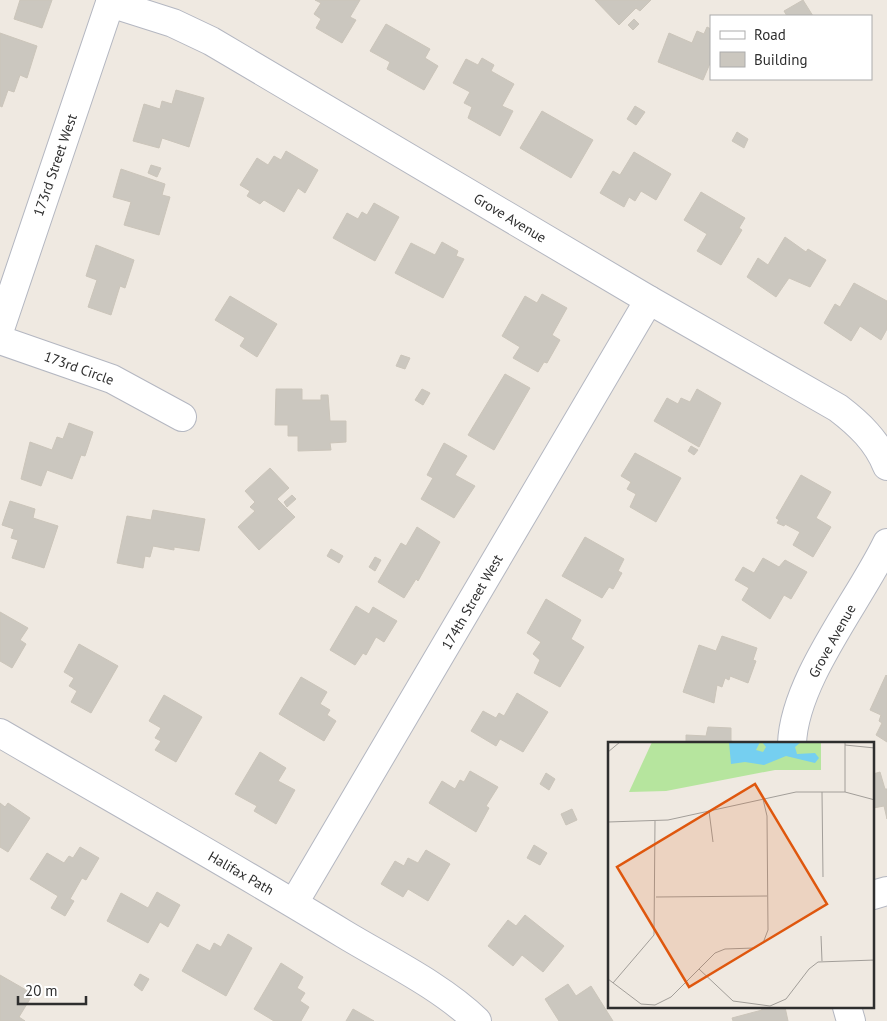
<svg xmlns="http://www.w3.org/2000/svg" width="887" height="1021" font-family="'PT Sans',sans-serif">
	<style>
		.building { fill: #cbc7bf; stroke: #cbc5ba }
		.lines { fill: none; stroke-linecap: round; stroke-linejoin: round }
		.minor-casing { stroke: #b4b7c1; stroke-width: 30 }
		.minor { stroke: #fff; stroke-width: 28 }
		.labels { text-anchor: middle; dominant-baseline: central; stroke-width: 4.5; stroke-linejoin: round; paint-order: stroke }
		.street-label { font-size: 14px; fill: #2e2e2e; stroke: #fff }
		.inset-road { fill: none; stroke: #a29e99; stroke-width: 1 }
		.view { fill: #df570e; fill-opacity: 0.15; stroke: #df570e; stroke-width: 2.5 }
		.inset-edge { fill: none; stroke: #2e2e2e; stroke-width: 2.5 }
	</style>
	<rect width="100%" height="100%" fill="#efe9e1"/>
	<g class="building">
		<polygon points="20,0 52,0 42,28 14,19"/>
		<polygon points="315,0 360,0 350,17 356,20 342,43 316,28 321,19 314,14 321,3"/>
		<polygon points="595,0 651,0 640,11 636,8 619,25"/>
		<polygon points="803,0 813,16 787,16 784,11"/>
		<polygon points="634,19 639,24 633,30 628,25"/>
		<polygon points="386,24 430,49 425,58 438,66 424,90 387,69 390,62 370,51"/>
		<polygon points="707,27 711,29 711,61 703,80 658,62 669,33 692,43 697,31 704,34"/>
		<polygon points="0,33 37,46 27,78 20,75 14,92 8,90 2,107 0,106"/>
		<polygon points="482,58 494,65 491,71 514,84 502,106 513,111 500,136 468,118 472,107 464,103 470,92 453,83 466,59 478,65"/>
		<polygon points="176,90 204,98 189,147 162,138 159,148 133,141 144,104 160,109 162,101 172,104"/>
		<polygon points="635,106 645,112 636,125 627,119"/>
		<polygon points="542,111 593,140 571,178 520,148"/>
		<polygon points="737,132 748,139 744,148 732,141"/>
		<polygon points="286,151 318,170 305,193 298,188 284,212 264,200 260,204 247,196 250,191 240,185 257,158 268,165 274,156 281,160"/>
		<polygon points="634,152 671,174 656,200 641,191 635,201 629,197 624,207 600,193 613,171 620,175"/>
		<polygon points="151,165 161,168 157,177 148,173"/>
		<polygon points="121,169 165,184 162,195 170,197 159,235 124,225 131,202 113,197"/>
		<polygon points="701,192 745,218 739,228 742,230 721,265 697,251 707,234 684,220"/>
		<polygon points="374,203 399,217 375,261 333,238 347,213 358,219 362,212 367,215"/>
		<polygon points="785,237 806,252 808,249 826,260 810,287 789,278 776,297 747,277 758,258 768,265"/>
		<polygon points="442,242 458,251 456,256 464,259 443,298 395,273 411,243 435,255"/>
		<polygon points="96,245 134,260 125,288 120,286 111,315 88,307 97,280 86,276"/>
		<polygon points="854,283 887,301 887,329 881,340 860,326 851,341 824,323 835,304 840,307"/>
		<polygon points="542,294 567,308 552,335 560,340 547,363 544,362 538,372 513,358 520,347 502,336 525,296 537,303"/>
		<polygon points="230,296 277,324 257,357 240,346 245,338 215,320"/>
		<polygon points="401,355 410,358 405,369 396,366"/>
		<polygon points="505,374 530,388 494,450 468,435"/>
		<polygon points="276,389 302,389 302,400 321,400 321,395 328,395 330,421 346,421 346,442 330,443 331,450 298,451 298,436 288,436 288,425 275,425"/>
		<polygon points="422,389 430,393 423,405 415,400"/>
		<polygon points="697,389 721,403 699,447 654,421 667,398 678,404 681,398 690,402"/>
		<polygon points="69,423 93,432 85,456 81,455 72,479 47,470 41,486 21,479 30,442 52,450 57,437 63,439"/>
		<polygon points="444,443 467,456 455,475 475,486 454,518 421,499 433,478 427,475"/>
		<polygon points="691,446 698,450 694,455 688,451"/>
		<polygon points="635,453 681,478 656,522 630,507 636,494 627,489 631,482 621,476"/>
		<polygon points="270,468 289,488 277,499 295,517 259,550 238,527 255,511 250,507 255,502 245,491"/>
		<polygon points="801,475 831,492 816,518 831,527 813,557 793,545 800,532 785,524 784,526 777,523 779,520 776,518"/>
		<polygon points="292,495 296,499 287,507 284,502"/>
		<polygon points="10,501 35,509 33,518 58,526 44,568 12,558 18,540 11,538 14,529 2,525"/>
		<polygon points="153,510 205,519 199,551 174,547 174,550 153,546 150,557 145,556 143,568 117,563 127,516 151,520"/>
		<polygon points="417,527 440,542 418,581 416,579 404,598 378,582 401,543 406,546"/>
		<polygon points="585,537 624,559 618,571 622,573 613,589 609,587 602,598 562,576"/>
		<polygon points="331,549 343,556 339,563 327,556"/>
		<polygon points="375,557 381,560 375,571 369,567"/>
		<polygon points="763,558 779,567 785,560 807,572 791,599 784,595 770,619 742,600 749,588 735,580 743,567 754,573"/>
		<polygon points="546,599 581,620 571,639 584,647 560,687 534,673 540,660 533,654 541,642 527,633"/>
		<polygon points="356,606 369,614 373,607 397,621 384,642 376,637 366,655 363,653 355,665 330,650"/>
		<polygon points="0,612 28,628 20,640 26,644 12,668 0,661"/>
		<polygon points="722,636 757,648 753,660 756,661 748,683 730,676 729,680 725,678 722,687 717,685 714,703 683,692 699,645 716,651"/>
		<polygon points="79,644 118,666 91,713 71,702 77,691 69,686 74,678 64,672"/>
		<polygon points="886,675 887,676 887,742 876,735 882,723 879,721 881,715 870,710"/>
		<polygon points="301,677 327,692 320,704 330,710 327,715 336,721 324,741 279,714"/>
		<polygon points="517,693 548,712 523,752 500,739 496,746 471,731 483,711 496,718 499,713 504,716"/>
		<polygon points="164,695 202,717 176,762 155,750 161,741 155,738 161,728 149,721"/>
		<polygon points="708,727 731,728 731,741 735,742 735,744 686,744 686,735 706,736"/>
		<polygon points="260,752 286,768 278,781 295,790 276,824 254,811 257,806 235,794"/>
		<polygon points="470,771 498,787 486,806 489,808 476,832 429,803 442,781 455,789 460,780 464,782"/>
		<polygon points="880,772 885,789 887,789 887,819 884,806 873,808 873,774"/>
		<polygon points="546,773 555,779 549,790 540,784"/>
		<polygon points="0,803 5,807 8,803 30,818 8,852 0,847"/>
		<polygon points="572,809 577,820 566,825 561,814"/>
		<polygon points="534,845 547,853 540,865 527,858"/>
		<polygon points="80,847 99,858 86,880 82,878 70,899 74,901 65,916 51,908 58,896 30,879 47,853 64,863 69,856 73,858"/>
		<polygon points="426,850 450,864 428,901 408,889 403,897 381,884 395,861 404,866 408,858 418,863"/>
		<polygon points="157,892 180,905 168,927 160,922 148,943 107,921 121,893 148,908"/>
		<polygon points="525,915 564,946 543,972 522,955 513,966 488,946 508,920 516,926"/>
		<polygon points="228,934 252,948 226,996 182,971 197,944 210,951 214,943 221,947"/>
		<polygon points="281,963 303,977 297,988 305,993 300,1001 309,1007 301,1021 274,1021 254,1009"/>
		<polygon points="140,974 149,979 142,991 134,985"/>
		<polygon points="0,975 33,994 19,1017 25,1021 0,1021"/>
		<polygon points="568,984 576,996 591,986 613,1021 559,1021 545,999"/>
		<polygon points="761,1007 785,1007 788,1021 733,1021 732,1018 762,1010"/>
		<polygon points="353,1009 374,1021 346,1021"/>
	</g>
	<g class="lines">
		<defs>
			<g id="minor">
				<path d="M110,3L173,23L211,41L649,300L838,408C859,424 877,441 887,466"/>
				<polyline points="0,329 111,0"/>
				<polyline points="0,340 112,379 182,417"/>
				<path d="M0,733C115,800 231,865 344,934C387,960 441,986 477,1021"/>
				<path d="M792,744C794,680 859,601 887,543"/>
				<polyline points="873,895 887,891"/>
				<polyline points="294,903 649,300"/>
				<polyline points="847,1007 851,1021"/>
			</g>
		</defs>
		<use href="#minor" class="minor-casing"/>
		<use href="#minor" class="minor"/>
	</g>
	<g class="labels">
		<g class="street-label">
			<text transform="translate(55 165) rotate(-71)">173rd Street West</text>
			<text transform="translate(510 218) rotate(31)">Grove Avenue</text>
			<text transform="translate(79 368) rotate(20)">173rd Circle</text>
			<text transform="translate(472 602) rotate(-60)">174th Street West</text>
			<text transform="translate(832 641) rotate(-61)">Grove Avenue</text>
			<text transform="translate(241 873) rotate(30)">Halifax Path</text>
		</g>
	</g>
	<g transform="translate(608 742)">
		<rect width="266" height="266" fill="#efe9e1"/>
		<path d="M44,0H213V28H167L58,49L21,50Z" fill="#b6e59e"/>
		<path d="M121,0H152L148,8L155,10L158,5L154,0H193L187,5L189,12L207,11L211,16L207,21L178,14L156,23L137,20L123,22Z" fill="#75cff0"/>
		<path class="inset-road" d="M237,0V50M237,3L267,6M0,10L12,0M214,50L215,135M101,69L105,100M0,80L60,78L188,50H237L267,58M48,155L159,154M213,194L214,219M91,227L125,259L162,264L178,257L201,227L210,220L267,218M0,237L33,262L47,263L63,255L107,211L117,207L146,206L155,201L160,188L159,74L155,57M5,241L46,193L47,79"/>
		<path class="view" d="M147,42L219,162L81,245L9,125Z"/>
		<rect width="266" height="266" class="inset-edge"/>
	</g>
	<rect x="710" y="15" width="162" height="65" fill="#ffffff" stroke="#ababab"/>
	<rect x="720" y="31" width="25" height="8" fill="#ffffff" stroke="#ababab"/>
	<text x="754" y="40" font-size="15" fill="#2e2e2e">Road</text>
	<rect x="720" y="52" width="25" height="15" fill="#cbc7bf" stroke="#ababab"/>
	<text x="754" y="65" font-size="15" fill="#2e2e2e">Building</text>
	<path d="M18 996v8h68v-8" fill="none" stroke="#2e2e2e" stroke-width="2.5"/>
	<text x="25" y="996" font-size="15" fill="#2e2e2e" stroke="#ffffff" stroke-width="4" paint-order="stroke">20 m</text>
</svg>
